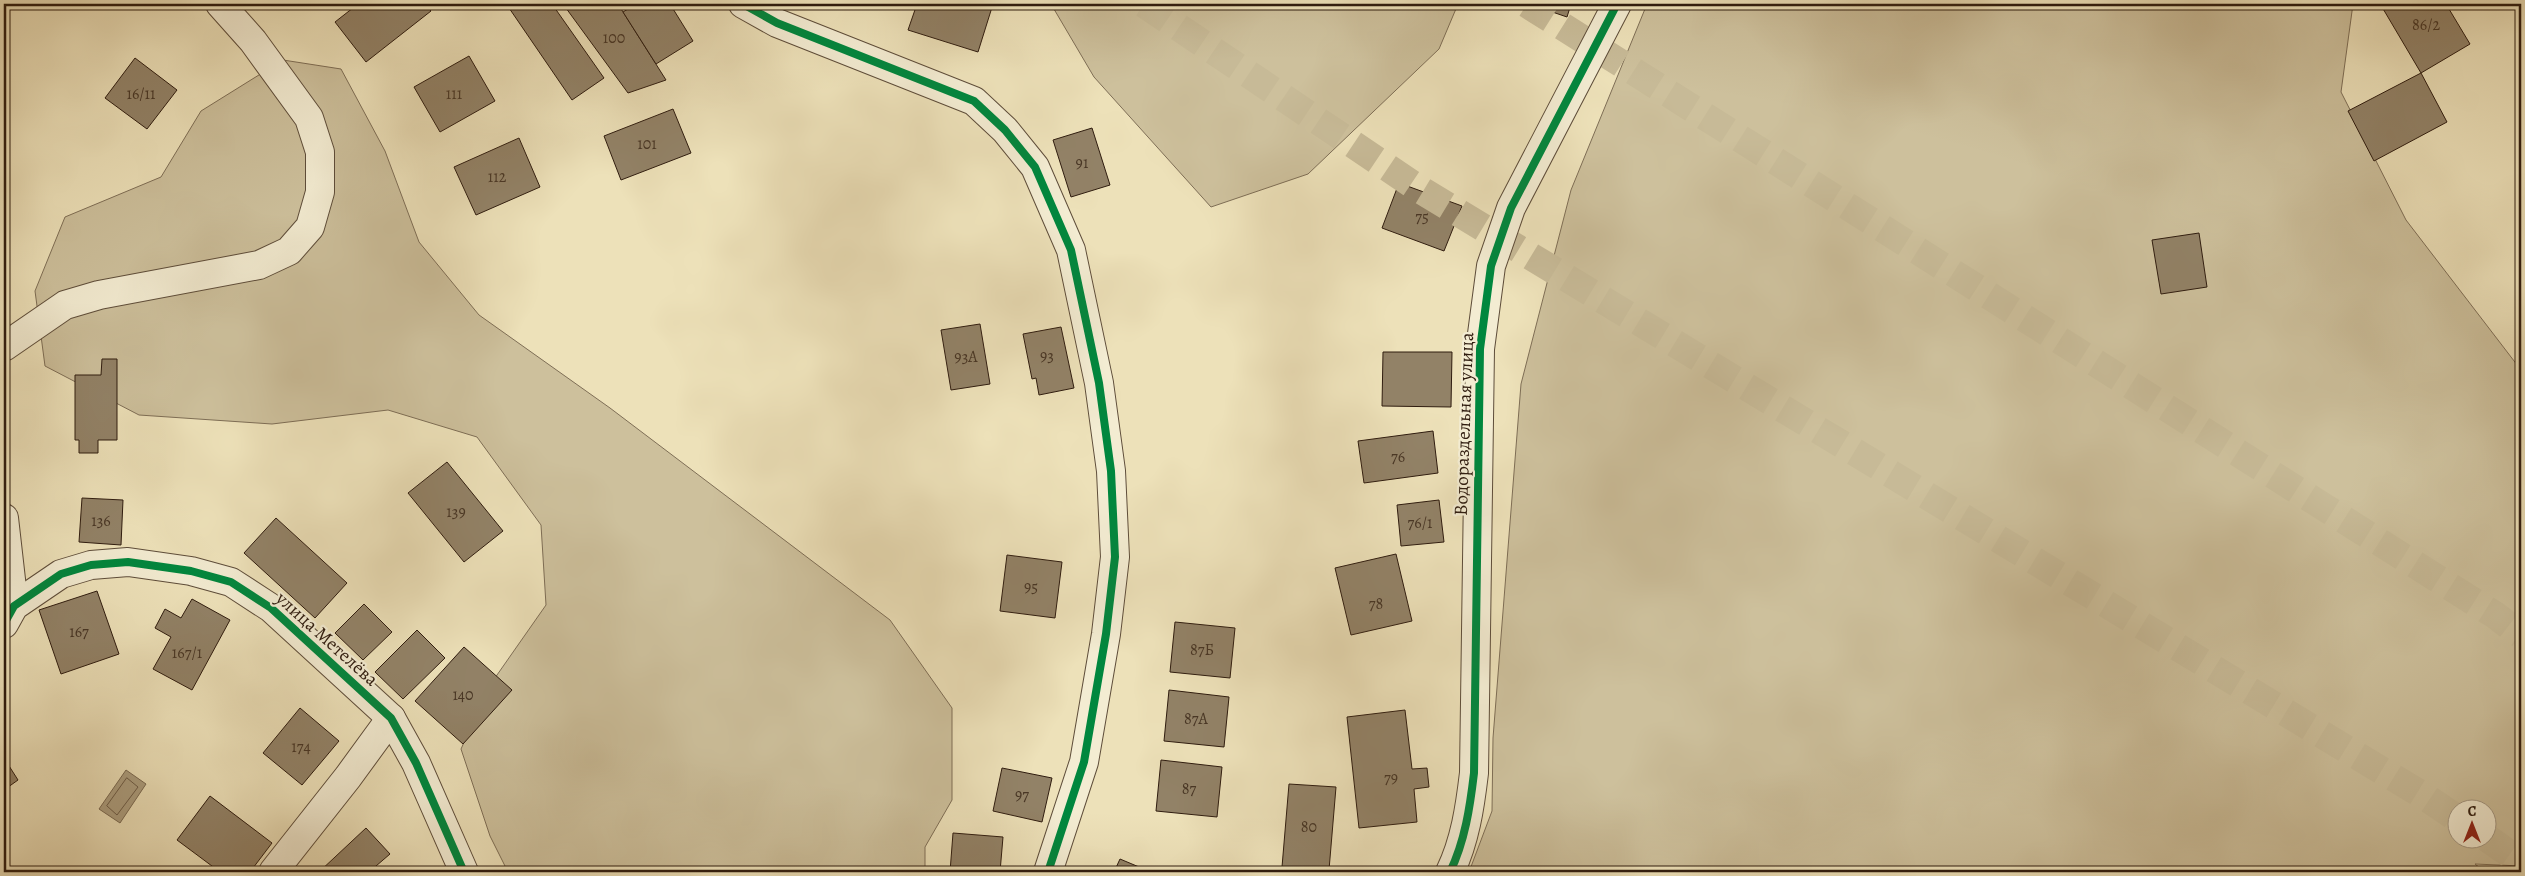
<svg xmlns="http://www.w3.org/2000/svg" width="2525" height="876" font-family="Alegreya,serif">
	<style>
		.green { fill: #cdc09c; stroke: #7e6e56; fill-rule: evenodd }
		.water { fill: #ac9e7f; stroke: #7a6a52 }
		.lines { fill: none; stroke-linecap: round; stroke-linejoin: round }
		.shore { stroke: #6e5d47; stroke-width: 1 }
		.building { fill: #928267; stroke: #2f1c0f }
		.primary-tunnel { stroke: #c7ba97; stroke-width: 28; stroke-dasharray: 28 14; stroke-linecap: butt }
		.minor-casing { stroke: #5e4d3a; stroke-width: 30 }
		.minor { stroke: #f3ecd2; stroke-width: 28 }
		.cycleway-casing { stroke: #f3ecd2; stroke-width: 11 }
		.cycleway { stroke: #00873e; stroke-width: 8 }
		.labels { text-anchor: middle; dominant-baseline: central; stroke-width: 4.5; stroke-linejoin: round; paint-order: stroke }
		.number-label { font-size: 16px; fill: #483625 }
		.street-label { font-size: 19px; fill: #2f1c0f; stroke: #f3ecd2 }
	</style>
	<rect width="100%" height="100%" fill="#ede1b9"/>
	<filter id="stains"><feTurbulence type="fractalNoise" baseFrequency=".004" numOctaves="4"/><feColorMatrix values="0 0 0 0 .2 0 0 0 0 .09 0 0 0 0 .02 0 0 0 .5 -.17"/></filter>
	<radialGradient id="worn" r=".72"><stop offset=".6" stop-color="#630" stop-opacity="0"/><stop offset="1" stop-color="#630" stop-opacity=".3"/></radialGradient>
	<g class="green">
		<polygon points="1051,4 1458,4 1439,49 1308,174 1211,207 1094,77"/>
		<path d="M1647,4H2353L2341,92L2406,220L2521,370V866L2475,864L2485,872H1469L1492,811L1493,738L1521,384L1571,190ZM2458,808H2488V838H2458Z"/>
		<polygon points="283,60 341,69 385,151 419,242 479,315 610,408 890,620 952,708 952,800 925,847 925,872 508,872 490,836 461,749 490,685 546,605 541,525 477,437 388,410 272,424 139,415 45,366 35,291 65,217 161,177 201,111"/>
	</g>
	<polygon class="water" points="126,770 146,784 120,823 99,809"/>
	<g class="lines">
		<polygon class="shore" points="127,778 138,787 117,815 107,806"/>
	</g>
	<g class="building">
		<polygon points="358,4 425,4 431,11 366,62 335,22"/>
		<polygon points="552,4 604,78 572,100 507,5"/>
		<polygon points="563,4 618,4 666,80 628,93"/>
		<polygon points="636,4 670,4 693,41 656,64 623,12"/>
		<polygon points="917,4 993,4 978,52 908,30"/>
		<polygon points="1529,4 1571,4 1567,17"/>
		<polygon points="2387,4 2446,4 2470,44 2421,73 2382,7"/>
		<polygon points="469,56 495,101 440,132 414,87"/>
		<polygon points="135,58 177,90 147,129 105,98"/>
		<polygon points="2421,73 2447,122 2374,161 2348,111"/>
		<polygon points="673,109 691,153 621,180 604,136"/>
		<polygon points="1092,128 1110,185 1071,197 1053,140"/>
		<polygon points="519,138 540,187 476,215 454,167"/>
		<polygon points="1399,183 1462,206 1444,251 1382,228"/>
		<polygon points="2199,233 2207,287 2161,294 2152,240"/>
		<polygon points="980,324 990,384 951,390 941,330"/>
		<polygon points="1061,327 1074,388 1039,395 1036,378 1032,379 1023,334"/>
		<polygon points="1383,352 1452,352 1451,407 1382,406"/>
		<polygon points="102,359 117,359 117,440 98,440 98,453 79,453 79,440 75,440 75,375 101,375"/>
		<polygon points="1433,431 1438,473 1364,483 1358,441"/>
		<polygon points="447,462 503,531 464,562 408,493"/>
		<polygon points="82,498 123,500 121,545 79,542"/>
		<polygon points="1439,500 1444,542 1401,546 1397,505"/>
		<polygon points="276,518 347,583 315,618 244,553"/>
		<polygon points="1396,554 1412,621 1351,635 1335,568"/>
		<polygon points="1007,555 1062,562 1055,618 1000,611"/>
		<polygon points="97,591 119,654 61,674 39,610"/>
		<polygon points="192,599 230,620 192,690 153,669 171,637 155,628 165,609 181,618"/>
		<polygon points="364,604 392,632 363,660 335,633"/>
		<polygon points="1175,622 1235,628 1230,678 1170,672"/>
		<polygon points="417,630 445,658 403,699 375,672"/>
		<polygon points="464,647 512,690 463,744 415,701"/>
		<polygon points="1169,690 1229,697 1224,747 1164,741"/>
		<polygon points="300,708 339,741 302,785 263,753"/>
		<polygon points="1405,710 1412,769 1427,768 1429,787 1414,789 1417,822 1359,828 1347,717"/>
		<polygon points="4,758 18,780 4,790"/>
		<polygon points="1161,760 1222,767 1217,817 1156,811"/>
		<polygon points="1002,768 1052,778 1042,822 993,811"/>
		<polygon points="1289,784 1336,787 1329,870 1282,867"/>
		<polygon points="210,796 272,843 250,872 220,872 177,840"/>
		<polygon points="366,828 390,854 369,872 319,872"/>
		<polygon points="953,833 1003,837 1000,872 950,872"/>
		<polygon points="1120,859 1151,872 1114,872"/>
	</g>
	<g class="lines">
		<g class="primary-tunnel">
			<polyline points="1144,4 1421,190 2424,796 2458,819"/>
			<polyline points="1527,4 2495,615 2521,635"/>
			<polyline points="2487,838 2521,862"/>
		</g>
		<defs>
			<g id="minor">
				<polyline points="743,4 777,23 974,101 1005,130 1035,167 1071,250 1099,383 1111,471 1115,557 1106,634 1084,762 1048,872"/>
				<polyline points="4,347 65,305 99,295 259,265 289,251 310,227 320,192 320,152 309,118 253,41 220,4"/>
				<polyline points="4,518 14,606"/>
				<polyline points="4,624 14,606 61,574 91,565 128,562 191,571 231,582 271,608 391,718 416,763 464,872"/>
				<polyline points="273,872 348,777 391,718"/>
				<path d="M1450,872C1465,841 1470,807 1474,773L1480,349L1491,266L1511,208L1617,4"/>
			</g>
		</defs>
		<use href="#minor" class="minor-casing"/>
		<use href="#minor" class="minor"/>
		<defs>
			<g id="cycleway">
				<polyline points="743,4 777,23 974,101 1005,130 1035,167 1071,250 1099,383 1111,471 1115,557 1106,634 1084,762 1048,872"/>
				<polyline points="4,624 14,606 61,574 91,565 128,562 191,571 231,582 271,608 391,718 416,763 464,872"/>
				<path d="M1450,872C1465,841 1470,807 1474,773L1480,349L1491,266L1511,208L1617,4"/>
			</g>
		</defs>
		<use href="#cycleway" class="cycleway-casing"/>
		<use href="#cycleway" class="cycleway"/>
	</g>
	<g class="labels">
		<g class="number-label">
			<text x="2426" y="25">86/2</text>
			<text x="614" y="38">100</text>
			<text x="141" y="94">16/11</text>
			<text x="454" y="94">111</text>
			<text x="647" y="144">101</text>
			<text x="1082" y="163">91</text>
			<text x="497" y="177">112</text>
			<text x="1422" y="217">75</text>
			<text x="1047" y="356">93</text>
			<text x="966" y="357">93А</text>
			<text x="1398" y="457">76</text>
			<text x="456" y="512">139</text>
			<text x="101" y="521">136</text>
			<text x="1420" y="523">76/1</text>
			<text x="1031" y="587">95</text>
			<text x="1376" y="604">78</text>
			<text x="79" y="632">167</text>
			<text x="1202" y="650">87Б</text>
			<text x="187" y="653">167/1</text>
			<text x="463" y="695">140</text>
			<text x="1196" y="719">87А</text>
			<text x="301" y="747">174</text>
			<text x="1391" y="778">79</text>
			<text x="1189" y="789">87</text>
			<text x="1022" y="795">97</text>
			<text x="1309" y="827">80</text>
		</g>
		<g class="street-label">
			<text transform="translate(1464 424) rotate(-88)">Водораздельная улица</text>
			<text transform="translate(327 639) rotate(42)">улица Метелёва</text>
		</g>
	</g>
	<rect width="2525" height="876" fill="none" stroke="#ede1b9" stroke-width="20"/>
	<rect x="5" y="5" width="2515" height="866" fill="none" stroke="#2f1c0f" stroke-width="2.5"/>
	<rect x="10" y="10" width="2505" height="856" fill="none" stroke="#2f1c0f"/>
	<g transform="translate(2472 824)"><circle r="24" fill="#f3ecd2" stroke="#a59984"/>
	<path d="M0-4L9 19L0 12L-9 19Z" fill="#8f2418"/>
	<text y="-8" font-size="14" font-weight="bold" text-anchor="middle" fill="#2f1c0f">С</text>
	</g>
	<rect width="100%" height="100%" filter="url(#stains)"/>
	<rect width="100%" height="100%" fill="url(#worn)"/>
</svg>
